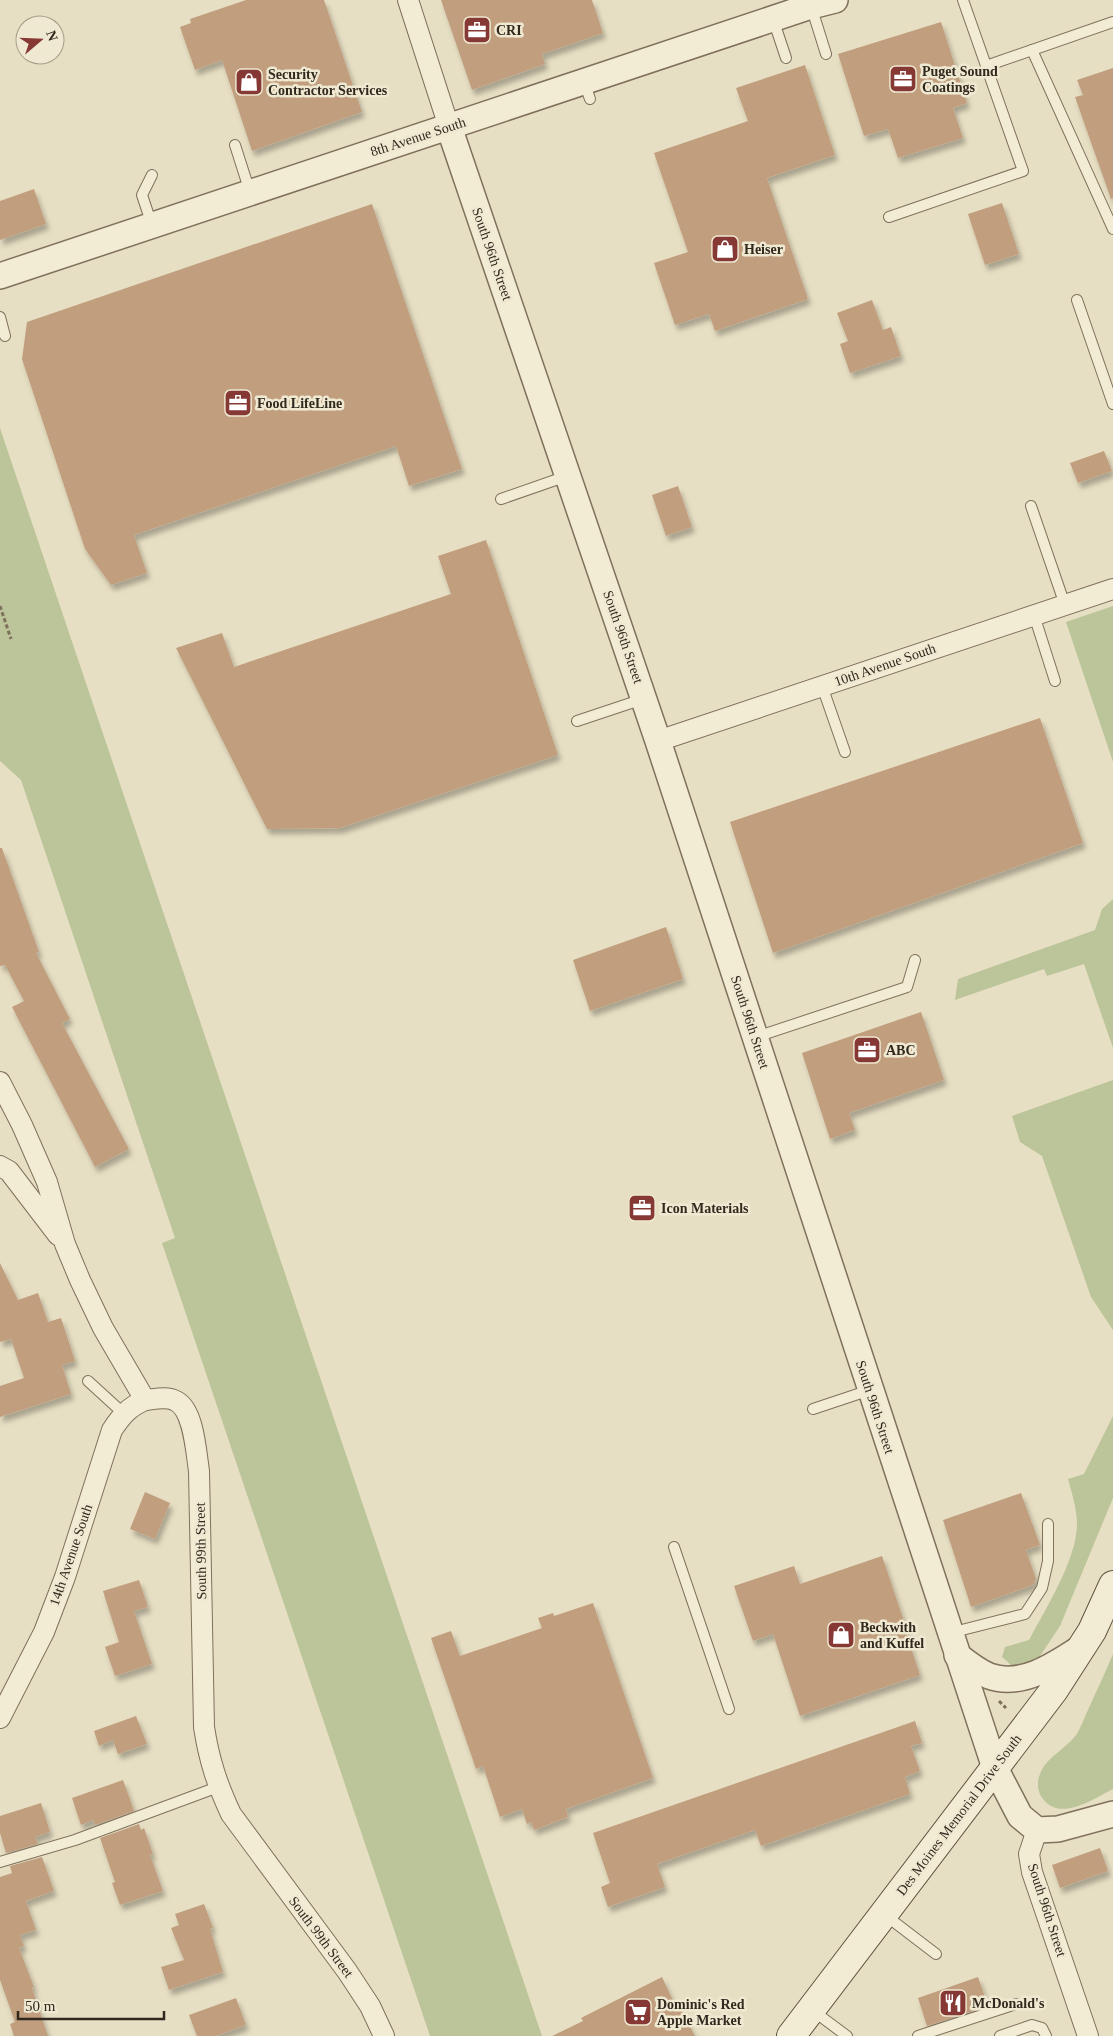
<svg xmlns="http://www.w3.org/2000/svg" width="1113" height="2036" font-family="Georgia,serif">
	<style>
		.green { fill: #bcc499 }
		.building { fill: #c19e7e; filter: url(#shadow) }
		.lines { fill: none; stroke-linecap: round; stroke-linejoin: round }
		.service-casing { stroke: #7f715c; stroke-width: 12 }
		.minor-casing { stroke: #7f715c; stroke-width: 22 }
		.tertiary-casing { stroke: #7f715c; stroke-width: 28 }
		.secondary-casing { stroke: #615340; stroke-width: 30 }
		.path { stroke: #7f715c; stroke-width: 3; stroke-dasharray: 4 2.5; stroke-linecap: butt }
		.service { stroke: #f3ecd5; stroke-width: 10 }
		.minor { stroke: #f3ecd5; stroke-width: 20 }
		.tertiary { stroke: #f3ecd5; stroke-width: 25 }
		.secondary { stroke: #f3ecd5; stroke-width: 28 }
		.labels { text-anchor: middle; dominant-baseline: central; stroke-width: 5; stroke-linejoin: round; paint-order: stroke }
		.poi-label { font-size: 14px; font-weight: bold; fill: #31291e; stroke: #f0e9d2; text-anchor: start }
		.street-label { font-size: 14px; fill: #31291e; stroke: #f0e9d2 }
	</style>
	<defs>
		<filter id="shadow"><feDropShadow dx="3" dy="5.5" stdDeviation="2.5" flood-color="#0004"/></filter>
	</defs>
	<rect width="100%" height="100%" fill="#e7dfc3"/>
	<g class="green">
		<polygon points="0,428 542,2036 430,2036 162,1243 175,1238 21,780 0,761"/>
		<polygon points="1113,606 1113,762 1066,622"/>
		<polygon points="1113,899 1113,1048 1084,964 1047,976 1044,969 955,1000 958,979 1095,930 1102,909"/>
		<polygon points="1113,1080 1113,1330 1091,1297 1042,1156 1020,1142 1012,1116"/>
		<path d="M1113,1416V1498L1060,1626L1038,1659L1025,1665H1011L1002,1657L1005,1647L1029,1640C1045,1610 1077,1559 1077,1524C1077,1509 1072,1494 1068,1479L1084,1474Z"/>
		<path d="M1113,1654V1789C1093,1799 1058,1824 1041,1796C1037,1789 1037,1781 1040,1774C1046,1757 1066,1749 1076,1735C1081,1728 1084,1718 1088,1710C1096,1692 1105,1673 1113,1654Z"/>
	</g>
	<g class="building">
		<polygon points="246,0 324,0 362,112 252,151 222,60 195,70 180,27 191,23 190,19"/>
		<polygon points="441,0 592,0 603,33 542,54 545,64 472,90"/>
		<polygon points="941,22 967,103 953,108 963,138 898,158 888,129 864,136 838,54"/>
		<polygon points="805,65 835,155 767,178 808,299 715,331 709,314 675,325 654,263 688,252 654,153 748,121 736,88"/>
		<polygon points="1113,68 1113,198 1111,199 1075,97 1083,95 1077,80"/>
		<polygon points="34,189 46,224 0,240 0,201"/>
		<polygon points="1002,203 1019,254 985,265 968,214"/>
		<polygon points="372,204 462,469 409,486 396,446 134,535 147,573 111,585 85,549 22,359 27,322"/>
		<polygon points="872,300 883,330 891,327 901,356 850,373 840,344 848,341 837,313"/>
		<polygon points="1104,451 1112,471 1078,483 1070,463"/>
		<polygon points="678,486 692,527 666,536 652,495"/>
		<polygon points="486,540 558,755 340,828 267,829 176,648 222,633 234,667 451,594 438,556"/>
		<polygon points="1040,718 1083,843 773,953 730,822"/>
		<polygon points="0,848 2,848 39,952 36,953 70,1019 62,1023 129,1149 95,1167 12,1007 24,1001 5,965 0,966"/>
		<polygon points="666,927 683,979 590,1011 573,960"/>
		<polygon points="921,1012 944,1080 849,1113 855,1130 830,1139 802,1053"/>
		<polygon points="0,1263 18,1300 38,1293 48,1322 61,1318 75,1361 62,1365 71,1394 0,1417 0,1386 24,1378 11,1339 0,1342"/>
		<polygon points="145,1492 170,1503 155,1539 130,1529"/>
		<polygon points="1021,1493 1040,1545 1026,1550 1036,1579 1033,1585 971,1607 943,1520"/>
		<polygon points="882,1556 909,1636 907,1636 920,1675 800,1716 773,1634 753,1641 734,1586 794,1566 800,1584"/>
		<polygon points="139,1580 148,1607 134,1611 152,1664 115,1676 105,1647 119,1642 103,1591"/>
		<polygon points="593,1603 653,1778 566,1809 568,1817 534,1830 531,1822 527,1824 522,1809 500,1817 483,1766 476,1769 431,1638 451,1631 460,1656 542,1628 538,1618 553,1613 554,1616"/>
		<polygon points="136,1716 147,1744 118,1754 113,1740 99,1746 94,1731"/>
		<polygon points="915,1721 922,1743 911,1746 920,1771 905,1777 910,1794 761,1846 755,1830 657,1864 665,1887 608,1907 601,1887 610,1883 593,1833"/>
		<polygon points="123,1780 134,1811 95,1825 93,1820 81,1825 72,1798"/>
		<polygon points="41,1803 50,1832 35,1837 38,1844 6,1853 0,1833 0,1816"/>
		<polygon points="139,1824 141,1830 144,1828 153,1854 150,1855 163,1891 120,1905 112,1883 115,1882 100,1838"/>
		<polygon points="1100,1848 1108,1871 1060,1888 1052,1865"/>
		<polygon points="42,1857 54,1891 26,1901 36,1930 20,1935 24,1946 19,1948 34,1987 32,1988 48,2036 14,2036 10,2024 15,2022 0,1980 0,1877 12,1873 10,1866"/>
		<polygon points="204,1904 213,1928 210,1929 223,1972 169,1990 161,1967 184,1960 171,1928 179,1925 175,1914"/>
		<polygon points="662,1977 675,2005 678,2004 695,2036 552,2036 583,2021 581,2018"/>
		<polygon points="978,1977 988,2006 927,2026 918,1998"/>
		<polygon points="236,1998 246,2025 216,2036 197,2036 189,2015"/>
	</g>
	<g class="lines">
		<defs>
			<g id="service">
				<polyline points="811,6 826,54"/>
				<polyline points="773,19 786,58"/>
				<polyline points="1032,50 1113,229"/>
				<polyline points="986,66 1113,22"/>
				<polyline points="584,82 590,99"/>
				<polyline points="235,145 250,192"/>
				<polyline points="152,175 142,195 152,225"/>
				<polyline points="889,217 1023,171 963,0"/>
				<polyline points="1077,300 1113,404"/>
				<polyline points="0,317 5,336"/>
				<polyline points="501,499 567,476"/>
				<polyline points="1031,506 1065,605"/>
				<polyline points="1034,615 1055,681"/>
				<polyline points="822,686 845,752"/>
				<polyline points="577,721 643,699"/>
				<polyline points="756,1037 907,987 915,960"/>
				<polyline points="88,1381 123,1413"/>
				<polyline points="813,1409 870,1390"/>
				<polyline points="674,1547 729,1709"/>
				<polyline points="950,1633 1025,1614 1042,1588 1048,1561 1048,1524"/>
				<polyline points="0,1862 75,1840 218,1787"/>
				<polyline points="885,1915 936,1954"/>
				<polyline points="812,2010 847,2036"/>
				<polyline points="918,2036 1016,2004"/>
				<polyline points="1000,2036 1032,2025 1042,2028 1046,2036"/>
			</g>
			<g id="minor">
				<polyline points="408,0 449,127"/>
				<polyline points="658,741 1113,589"/>
				<path d="M0,1082L22,1125L47,1182L65,1244L80,1280L103,1328L145,1400C155,1399 167,1396 176,1401C194,1410 196,1452 199,1471L204,1727C209,1760 217,1784 231,1814L347,1971L370,2006L384,2036"/>
				<polyline points="0,1166 9,1171 58,1235"/>
				<path d="M0,1718L44,1632L65,1577L112,1430C122,1415 129,1407 145,1400"/>
				<polyline points="1037,1830 1029,1854 1032,1872 1088,2036"/>
			</g>
			<g id="tertiary">
				<polyline points="449,127 658,741 995,1768 1020,1816 1037,1830 1058,1829 1113,1814"/>
				<polyline points="0,276 811,6 835,0"/>
				<path d="M957,1655C967,1663 977,1671 989,1676C1022,1688 1056,1664 1082,1647"/>
			</g>
			<polyline id="secondary" points="791,2036 1054,1690 1092,1631 1113,1585"/>
		</defs>
		<use href="#service" class="service-casing"/>
		<use href="#minor" class="minor-casing"/>
		<use href="#tertiary" class="tertiary-casing"/>
		<use href="#secondary" class="secondary-casing"/>
		<g class="path">
			<polyline points="0,606 11,639"/>
			<polyline points="999,1701 1006,1708"/>
		</g>
		<use href="#service" class="service"/>
		<use href="#minor" class="minor"/>
		<use href="#tertiary" class="tertiary"/>
		<use href="#secondary" class="secondary"/>
	</g>
	<defs>
		<symbol id="office-square" viewBox="-11 -11 22 22"><rect x="-9" y="-9" width="18" height="18" rx="4" fill="#863934" stroke="#f0e9d2"/><path d="M-6-3h4V-5.5h4V-3h4V5H-6ZM-1-4.5V-3h2v-1.5ZM-6 0V1H6V0Z" fill="#fff"/></symbol>
		<symbol id="shop-square" viewBox="-11 -11 22 22"><rect x="-9" y="-9" width="18" height="18" rx="4" fill="#863934" stroke="#f0e9d2"/><path d="M-5-2.5h2.3a2.7 3.5 0 0 1 5.4 0H5L5.5 6h-11ZM-1.5-2.5h3a1.5 2.3 0 0 0-3 0Z" fill="#fff"/></symbol>
		<symbol id="restaurant-square" viewBox="-11 -11 22 22"><rect x="-9" y="-9" width="18" height="18" rx="4" fill="#863934" stroke="#f0e9d2"/><path d="M-5-6h1v4h1v-4h1v4h1v-4h1v5L-1.5 .5V6h-2V.5L-5-1ZM5-6V6H3V1.5H1.5Q1.5-4 5-6Z" fill="#fff"/></symbol>
		<symbol id="supermarket-square" viewBox="-11 -11 22 22"><rect x="-9" y="-9" width="18" height="18" rx="4" fill="#863934" stroke="#f0e9d2"/><path d="M-6-5.5h2.5l.6 2H6L4.5 2H-2.5L-4.4-4H-6ZM-1.5 3.2a1.3 1.3 0 1 0 .1 0ZM3 3.2a1.3 1.3 0 1 0 .1 0Z" fill="#fff"/></symbol>
	</defs>
	<g fill-rule="evenodd">
		<use href="#office-square" x="461" y="14" width="32" height="32"/>
		<use href="#office-square" x="887" y="63" width="32" height="32"/>
		<use href="#shop-square" x="233" y="66" width="32" height="32"/>
		<use href="#shop-square" x="709" y="233" width="32" height="32"/>
		<use href="#office-square" x="222" y="387" width="32" height="32"/>
		<use href="#office-square" x="851" y="1034" width="32" height="32"/>
		<use href="#office-square" x="626" y="1192" width="32" height="32"/>
		<use href="#shop-square" x="825" y="1619" width="32" height="32"/>
		<use href="#restaurant-square" x="937" y="1987" width="32" height="32"/>
		<use href="#supermarket-square" x="622" y="1996" width="32" height="32"/>
	</g>
	<g class="labels">
		<g class="poi-label">
			<text x="496" y="30">CRI</text>
			<text x="922" y="71">Puget Sound<tspan x="922" dy="16">Coatings</tspan></text>
			<text x="268" y="74">Security<tspan x="268" dy="16">Contractor Services</tspan></text>
			<text x="744" y="249">Heiser</text>
			<text x="257" y="403">Food LifeLine</text>
			<text x="886" y="1050">ABC</text>
			<text x="661" y="1208">Icon Materials</text>
			<text x="860" y="1627">Beckwith<tspan x="860" dy="16">and Kuffel</tspan></text>
			<text x="972" y="2003">McDonald's</text>
			<text x="657" y="2004">Dominic's Red<tspan x="657" dy="16">Apple Market</tspan></text>
		</g>
		<g class="street-label">
			<text transform="translate(418 137) rotate(-18)">8th Avenue South</text>
			<text transform="translate(492 254) rotate(71)">South 96th Street</text>
			<text transform="translate(623 637) rotate(71)">South 96th Street</text>
			<text transform="translate(885 665) rotate(-19)">10th Avenue South</text>
			<text transform="translate(750 1022) rotate(72)">South 96th Street</text>
			<text transform="translate(875 1407) rotate(72)">South 96th Street</text>
			<text transform="translate(201 1551) rotate(-91)">South 99th Street</text>
			<text transform="translate(71 1555) rotate(-71)">14th Avenue South</text>
			<text transform="translate(959 1815) rotate(-53)">Des Moines Memorial Drive South</text>
			<text transform="translate(1047 1910) rotate(72)">South 96th Street</text>
			<text transform="translate(321 1937) rotate(53)">South 99th Street</text>
		</g>
	</g>
	<g transform="translate(40 40) rotate(71)"><circle r="24" fill="#f0e9d2" stroke="#a49c8a"/>
	<path d="M0-4L9 19L0 12L-9 19Z" fill="#863934"/>
	<text y="-8" font-size="14" font-weight="bold" text-anchor="middle" fill="#31291e">N</text>
	</g>
	<path d="M18 2011v8h146v-8" fill="none" stroke="#31291e" stroke-width="2.5"/>
	<text x="25" y="2011" font-size="15" fill="#31291e" stroke="#f0e9d2" stroke-width="4" paint-order="stroke">50 m</text>
</svg>
